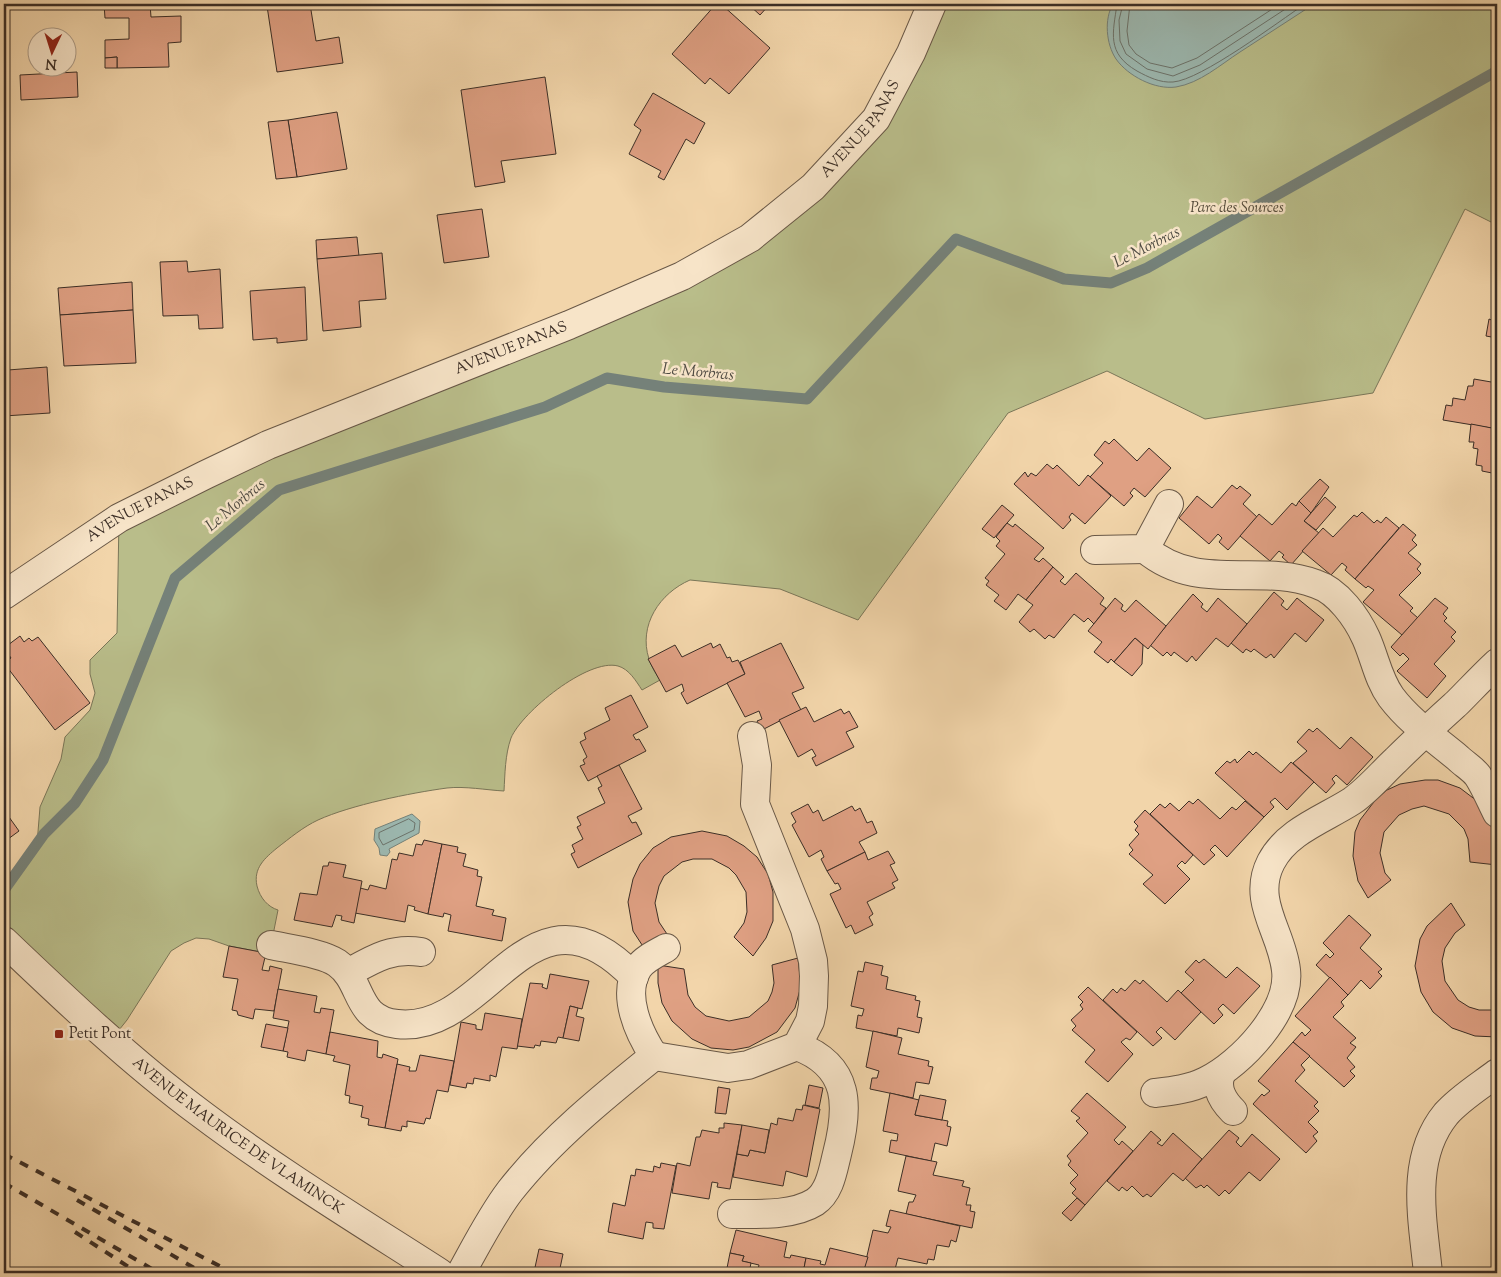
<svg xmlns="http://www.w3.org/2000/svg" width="1501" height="1277" font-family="'Sorts Mill Goudy',serif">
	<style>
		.green { fill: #b9bd8a; stroke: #7a7658 }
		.water { fill: #9cb8b0; stroke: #758179 }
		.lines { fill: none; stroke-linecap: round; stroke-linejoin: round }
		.shore { stroke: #6c736b; stroke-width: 1 }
		.stream { stroke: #758179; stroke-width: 11 }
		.building { fill: #dfa083; stroke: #3b2e26 }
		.minor-casing { stroke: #695847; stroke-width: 30 }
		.minor { stroke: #f7e4c8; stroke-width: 28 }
		.rail { stroke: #3b2e26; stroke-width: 4; stroke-dasharray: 9 9; stroke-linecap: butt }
		.poi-dot { fill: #8f2418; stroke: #f7e4c8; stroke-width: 2 }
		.labels { text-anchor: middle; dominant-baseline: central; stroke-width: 5; stroke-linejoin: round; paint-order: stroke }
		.street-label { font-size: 15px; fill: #3b2e26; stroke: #f7e4c8 }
		.park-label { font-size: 15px; font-style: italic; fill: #544b3a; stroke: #f7e4c8 }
		.poi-label { font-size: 15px; fill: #3b2e26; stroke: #f7e4c8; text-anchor: start }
		.water-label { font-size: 16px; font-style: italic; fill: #4e4a42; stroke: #f7e4c8 }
	</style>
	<rect width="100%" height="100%" fill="#f2d5aa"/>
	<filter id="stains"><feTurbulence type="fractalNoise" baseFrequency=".004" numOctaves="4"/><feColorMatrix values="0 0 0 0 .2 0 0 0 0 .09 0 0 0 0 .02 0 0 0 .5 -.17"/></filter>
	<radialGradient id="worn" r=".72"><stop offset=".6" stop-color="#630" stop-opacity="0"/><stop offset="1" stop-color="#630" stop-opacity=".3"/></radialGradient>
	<path class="green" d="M932,4H1497V225L1465,209L1373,393L1205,419L1107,371L1008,413L858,620L780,589L690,580C660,593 638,625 649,659C651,666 656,674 660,680L642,690C636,681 629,669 618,666C588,658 522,712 511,738C505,755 505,774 504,791C486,790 465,786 447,788C410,793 351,805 318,820C303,827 290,838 277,848C265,858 253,868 257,886C260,898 268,907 278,910L271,945L266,953L229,946L209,939L196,938L184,943L171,951L127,1020L111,1040L4,941V890L37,844L40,807L61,759L65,737L90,710L95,693L90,674V660L117,633L119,518L682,276L876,119Z"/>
	<g class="water">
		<path d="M1113,4H1314C1289,20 1265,36 1240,52C1220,65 1200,83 1176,87C1155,90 1128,76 1116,59C1106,44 1104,19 1113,4Z"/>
		<polygon points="412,814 420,821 419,833 389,849 390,852 387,856 380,855 379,848 374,840 375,829"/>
	</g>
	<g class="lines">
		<g class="shore">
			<path d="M1117,4C1113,33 1106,53 1137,71C1148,77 1160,83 1173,82C1201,80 1278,22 1305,4"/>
			<polyline points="1123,4 1119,20 1120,41 1126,54 1147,69 1173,76 1200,65 1293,4"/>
			<polyline points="1130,4 1127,31 1129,45 1136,54 1150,63 1172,68 1197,58 1280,4"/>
			<polygon points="409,819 415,823 414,830 383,845 379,838 379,833"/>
		</g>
		<polyline class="stream" points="4,890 44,834 75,803 103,760 175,578 279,490 545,407 607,378 664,387 807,399 956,239 1064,279 1111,283 1147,268 1497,71"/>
	</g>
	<g class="building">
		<polygon points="104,4 150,4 151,17 181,16 181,42 168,43 169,67 117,68 117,57 105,58 105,40 129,39 129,18 105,18"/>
		<polygon points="285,4 310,4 316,41 339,37 343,63 277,72 267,6"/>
		<polygon points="716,4 721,4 770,48 729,94 710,78 705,84 672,54"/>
		<polygon points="748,4 770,4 760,15"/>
		<polygon points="117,57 117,68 105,68 105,58"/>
		<polygon points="77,72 78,97 21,100 20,75"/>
		<polygon points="545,77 556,154 501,161 505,182 475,187 461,90"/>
		<polygon points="653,93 705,123 694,144 686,139 664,180 658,177 661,171 629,154 641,130 634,125"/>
		<polygon points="337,112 347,169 297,177 288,120"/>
		<polygon points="288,120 297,177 276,179 268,122"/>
		<polygon points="482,209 489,257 444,263 437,215"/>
		<polygon points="357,237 359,256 317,259 316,240"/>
		<polygon points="382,253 386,299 359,301 361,327 323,331 317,259"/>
		<polygon points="187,261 188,272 220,269 223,328 199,329 198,315 163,316 160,262"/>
		<polygon points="132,282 133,310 60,315 58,288"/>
		<polygon points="305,287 307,340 277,343 277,338 253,340 250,291"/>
		<polygon points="1497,306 1497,338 1486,336 1489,319 1494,321"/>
		<polygon points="133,310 136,363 64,366 60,315"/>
		<polygon points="4,342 6,342 8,370 47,367 50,413 4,416"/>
		<polygon points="1474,379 1497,383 1497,429 1443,420 1446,405 1452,406 1453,398 1465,400 1468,386 1473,386"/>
		<polygon points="1471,424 1497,429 1497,474 1482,471 1482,466 1476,465 1478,449 1473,448 1474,442 1469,442"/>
		<polygon points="1114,439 1137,461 1149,448 1171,468 1145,497 1134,488 1130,493 1133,496 1124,506 1090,477 1103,463 1094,455 1105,441 1109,444"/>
		<polygon points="1047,464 1053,469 1057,465 1079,486 1088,475 1111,496 1085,524 1072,513 1069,517 1071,520 1063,529 1014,484 1025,472 1028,477 1031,473 1036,476"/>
		<polygon points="1320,479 1329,487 1311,513 1299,501"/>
		<polygon points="1232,485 1237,489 1240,486 1251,495 1243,504 1257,517 1228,550 1219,542 1222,538 1218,534 1209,544 1179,518 1197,496 1212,508"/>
		<polygon points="1325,497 1336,507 1316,530 1304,521"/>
		<polygon points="1299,501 1311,513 1304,521 1319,533 1291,565 1282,557 1284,555 1279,551 1270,561 1240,536 1259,514 1272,525 1292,503 1296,506"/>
		<polygon points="1002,505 1014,515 994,538 982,529"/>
		<polygon points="1362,512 1374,523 1377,520 1381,523 1386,517 1399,528 1355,579 1345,570 1347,567 1342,563 1331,575 1302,551 1323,528 1333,537 1354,515 1357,517"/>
		<polygon points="1007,523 1013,527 1015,524 1044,548 1034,559 1039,562 1043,558 1053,567 1026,600 1018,594 1006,610 994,601 999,595 986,585 989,581 985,578 1005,554 996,546 1000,541 996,537"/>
		<polygon points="1403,524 1416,535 1412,540 1417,545 1408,553 1421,564 1417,569 1421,573 1399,595 1413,608 1410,611 1418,618 1402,635 1363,602 1374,590 1368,586 1366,588 1355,579"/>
		<polygon points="1053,567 1064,577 1060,581 1065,585 1076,573 1104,598 1100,604 1106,608 1094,624 1088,618 1084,622 1074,614 1054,638 1049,635 1045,639 1034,629 1030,632 1019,622 1033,605 1026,600"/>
		<polygon points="1274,592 1284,601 1281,605 1287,610 1297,598 1324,620 1306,642 1295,633 1274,658 1271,654 1266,658 1254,649 1251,652 1246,649 1243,653 1231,643"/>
		<polygon points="1193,594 1203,604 1201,607 1207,612 1218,598 1247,624 1228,647 1216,638 1196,661 1192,656 1187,662 1174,652 1171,656 1167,652 1163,656 1150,645"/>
		<polygon points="1115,598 1123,605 1121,609 1125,612 1136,600 1166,626 1148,649 1135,638 1114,662 1111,659 1108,663 1094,652 1102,642 1088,631"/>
		<polygon points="1435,598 1448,608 1443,614 1447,618 1444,621 1456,632 1451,637 1455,641 1434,664 1446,676 1427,698 1397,671 1409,659 1403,653 1400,656 1391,647"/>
		<polygon points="20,636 24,642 29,638 32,641 38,637 90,703 55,730 4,663 11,658 4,648"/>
		<polygon points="1135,638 1143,645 1142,664 1132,676 1114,662"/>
		<polygon points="711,643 713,648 720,644 727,658 730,657 732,662 738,660 745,674 687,704 681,693 684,691 682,684 666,692 648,659 675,645 682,657"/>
		<polygon points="781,643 804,688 792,693 801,710 762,730 757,721 762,719 759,711 745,717 727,683 745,674 740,662"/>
		<polygon points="631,695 648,727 633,735 636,740 639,739 646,751 588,781 580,766 585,764 583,760 587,757 580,742 586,739 584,733 610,720 605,708"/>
		<polygon points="806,707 814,722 841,709 844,714 849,711 858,727 846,732 854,747 816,766 812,758 816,756 812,749 798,757 779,720"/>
		<polygon points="1317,728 1340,749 1351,737 1373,757 1347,785 1336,775 1332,779 1335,783 1326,793 1293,763 1307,751 1297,742 1309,729 1313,732"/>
		<polygon points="1249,751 1253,755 1256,752 1281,773 1291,762 1314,782 1287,810 1275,798 1270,802 1274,807 1264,817 1215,773 1227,761 1230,763 1235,759 1237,763"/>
		<polygon points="619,765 642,809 628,816 632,823 636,822 642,834 578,868 571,854 575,852 572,845 583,839 577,827 581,825 577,817 605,803 598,788 602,786 597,776"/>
		<polygon points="1425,780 1438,780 1460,788 1481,804 1494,828 1497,841 1497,865 1470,862 1468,839 1464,829 1449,814 1424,806 1412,809 1399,815 1384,832 1380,853 1385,873 1391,880 1368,898 1358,881 1353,856 1355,832 1360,820 1377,798 1387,790 1400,784"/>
		<polygon points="1198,799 1220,819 1232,807 1236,810 1245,801 1264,817 1227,857 1215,845 1210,850 1215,855 1204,865 1150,814 1160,804 1165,808 1170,803 1179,811 1189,801 1193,804"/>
		<polygon points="808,804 813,813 818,810 823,821 852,806 855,811 860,808 867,823 872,821 877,833 859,842 865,852 827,871 821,859 824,857 821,850 809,857 792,825 796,822 791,813"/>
		<polygon points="4,810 19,831 4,842"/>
		<polygon points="1145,810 1193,855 1185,864 1182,861 1177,866 1190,879 1165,904 1143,884 1153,875 1129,854 1133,850 1129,845 1139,834 1135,830 1138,826 1134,822"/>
		<polygon points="702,831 727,836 744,846 757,857 768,874 773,892 773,921 766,938 753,956 734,937 744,923 747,912 746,892 736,875 729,868 712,859 693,859 682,862 664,876 659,886 655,903 659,922 667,934 646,951 633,931 628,902 633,879 640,864 653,848 671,837"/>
		<polygon points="424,840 442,844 428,914 414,910 415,907 408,905 405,922 355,913 360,888 368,890 370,885 386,889 392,859 397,860 399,853 413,856 416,844 422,845"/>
		<polygon points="442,844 458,847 457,852 466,854 463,866 478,870 477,876 482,877 476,906 494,910 492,915 506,918 502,941 448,931 451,915 444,913 443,917 428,914"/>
		<polygon points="888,851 895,863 890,865 898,880 892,883 895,888 867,902 873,914 869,917 873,925 855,934 851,925 846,928 830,894 841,889 838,883 835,884 827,871 865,852 868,860"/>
		<polygon points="329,862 346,865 343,877 362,881 354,923 341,920 342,916 336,915 332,927 294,920 300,893 317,895 323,866 328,866"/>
		<polygon points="1451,903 1465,925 1455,933 1445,948 1442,961 1445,981 1458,1000 1469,1007 1479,1010 1497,1010 1497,1037 1475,1036 1452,1028 1433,1012 1421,992 1415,966 1420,939 1427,926"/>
		<polygon points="1349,915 1371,935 1360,948 1382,969 1378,972 1382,976 1370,989 1361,980 1348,995 1316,965 1326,954 1330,958 1334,954 1323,943"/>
		<polygon points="229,946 266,953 262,970 269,971 270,966 282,969 274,1011 255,1009 253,1019 238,1015 237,1011 232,1010 238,979 223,977"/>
		<polygon points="798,958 801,986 795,1008 777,1032 749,1047 733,1050 711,1048 692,1039 672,1021 662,1003 658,983 658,965 684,969 688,995 695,1007 706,1016 729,1021 749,1017 768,1001 772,992 774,983 772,965"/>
		<polygon points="1204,959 1226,978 1237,967 1260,986 1234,1014 1223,1004 1218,1009 1223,1015 1214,1024 1181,993 1194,980 1185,972 1196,960 1199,963"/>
		<polygon points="865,962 883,966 881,975 888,977 886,989 916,996 915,1000 920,1001 917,1017 922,1018 919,1033 898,1028 897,1036 856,1028 858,1015 862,1016 864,1009 851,1006 858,971 863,972"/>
		<polygon points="550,974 589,981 582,1009 570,1006 563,1038 558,1037 556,1043 541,1041 540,1046 535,1045 534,1048 517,1046 530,983 543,984 542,987 547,989"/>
		<polygon points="1330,977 1348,995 1341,1002 1344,1006 1333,1017 1356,1038 1350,1043 1356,1047 1347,1058 1355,1067 1350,1071 1355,1076 1344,1087 1293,1042 1302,1032 1305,1036 1311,1030 1295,1016"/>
		<polygon points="1135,980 1140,984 1143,980 1167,1002 1178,990 1201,1012 1175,1040 1161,1027 1156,1032 1162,1038 1153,1046 1103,1000 1113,989 1117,993 1121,988 1125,991"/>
		<polygon points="1088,987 1137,1032 1130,1040 1126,1038 1121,1042 1133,1054 1108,1082 1085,1062 1095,1050 1072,1030 1076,1026 1071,1020 1083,1009 1080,1005 1083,1002 1078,997"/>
		<polygon points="278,989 317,996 314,1012 320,1013 321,1008 334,1010 326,1054 307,1050 305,1061 287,1057 288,1052 283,1051 289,1021 273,1018"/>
		<polygon points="570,1006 578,1008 576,1016 584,1018 579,1041 563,1038"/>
		<polygon points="485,1013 522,1019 517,1049 502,1047 496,1077 490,1075 490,1081 474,1078 473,1084 467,1083 466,1088 450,1085 461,1022 476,1025 476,1029 482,1030"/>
		<polygon points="266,1024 288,1028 283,1051 261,1047"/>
		<polygon points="873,1031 902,1038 898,1054 929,1061 928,1066 933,1067 929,1084 916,1082 913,1098 870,1089 872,1078 877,1078 879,1071 866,1067"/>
		<polygon points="330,1032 378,1041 377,1057 382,1058 383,1054 398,1059 385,1128 368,1125 369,1119 361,1117 363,1106 349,1103 350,1096 345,1095 350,1065 333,1061 335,1056 326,1054"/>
		<polygon points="1293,1042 1310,1056 1301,1065 1305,1070 1295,1081 1318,1102 1314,1106 1319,1111 1308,1122 1318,1132 1313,1136 1317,1141 1306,1153 1253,1104 1262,1094 1264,1096 1270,1091 1258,1081"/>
		<polygon points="420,1055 454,1061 448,1092 437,1090 430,1119 426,1118 424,1124 407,1121 407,1127 402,1126 401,1131 385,1128 397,1064 410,1067 409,1071 416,1071"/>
		<polygon points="809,1085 823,1088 819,1108 805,1105"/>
		<polygon points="718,1087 730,1089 726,1114 715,1113"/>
		<polygon points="890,1093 919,1100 915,1115 948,1121 947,1126 951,1127 947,1146 935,1143 931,1161 889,1152 891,1140 897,1141 898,1134 883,1131"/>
		<polygon points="1087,1093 1126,1127 1114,1140 1119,1145 1122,1141 1133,1151 1085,1205 1072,1193 1076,1189 1070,1183 1078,1175 1068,1165 1071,1161 1067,1156 1088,1133 1076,1121 1080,1118 1071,1111"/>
		<polygon points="920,1095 946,1100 942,1120 915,1115"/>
		<polygon points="803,1105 820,1109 807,1177 786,1171 783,1186 733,1177 737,1154 748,1156 750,1150 765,1153 771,1123 777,1125 778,1118 793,1121 796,1109 802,1110"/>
		<polygon points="724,1123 742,1125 730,1189 717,1187 718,1183 712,1182 709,1199 672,1193 677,1163 690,1166 696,1137 700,1137 702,1130 719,1133 719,1128 724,1128"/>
		<polygon points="742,1125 769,1130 765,1153 750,1150 748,1156 737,1154"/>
		<polygon points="1229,1130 1239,1138 1236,1142 1241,1147 1252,1134 1280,1159 1260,1181 1249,1172 1229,1194 1225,1190 1219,1196 1207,1185 1204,1188 1201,1185 1196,1188 1185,1178"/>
		<polygon points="1151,1131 1161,1140 1157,1143 1162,1146 1173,1133 1202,1159 1183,1181 1173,1173 1151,1197 1147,1194 1143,1197 1132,1186 1127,1191 1122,1187 1119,1191 1107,1181"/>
		<polygon points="906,1156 937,1162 933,1175 964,1181 962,1186 970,1188 966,1205 971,1205 970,1211 975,1212 972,1228 906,1214 909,1202 913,1202 916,1195 898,1191"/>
		<polygon points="661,1163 676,1166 664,1229 653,1228 653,1223 646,1222 643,1239 608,1232 613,1203 625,1206 631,1175 635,1176 636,1169 653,1172 654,1166 660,1168"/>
		<polygon points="1077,1198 1085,1205 1071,1221 1062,1213"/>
		<polygon points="890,1210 960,1226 956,1242 951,1240 949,1247 937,1245 934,1260 928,1259 927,1264 898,1258 894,1273 863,1273 873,1230 888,1233 891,1227 886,1226"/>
		<polygon points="736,1230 787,1242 784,1257 790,1258 791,1255 806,1258 803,1273 757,1273 759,1265 742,1261 744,1256 730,1253"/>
		<polygon points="830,1248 868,1257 863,1273 803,1273 806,1258 821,1261 820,1264 825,1265"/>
		<polygon points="539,1249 563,1254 559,1273 534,1272"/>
		<polygon points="730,1253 744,1256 742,1261 751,1263 749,1273 726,1273"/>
	</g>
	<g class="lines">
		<defs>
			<g id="minor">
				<path d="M1145,549C1199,594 1257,562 1316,584C1338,591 1357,618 1366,638C1375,658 1378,679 1391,697C1409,721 1435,739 1458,758C1464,764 1473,769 1478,776C1485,787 1491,801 1497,813"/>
				<polyline points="1095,550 1145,549 1169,504"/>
				<path id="s1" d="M4,595L119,518L205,475L268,445L569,325L682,276L750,238L813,187L876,119L911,53L932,4"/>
				<path id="s2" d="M4,941C67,1001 130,1061 200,1113C277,1171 359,1221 440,1273"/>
				<path d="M271,945C289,949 322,953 337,963C364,982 354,1019 397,1024C489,1035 529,868 634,977"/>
				<path d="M348,973C373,959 392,947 421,952"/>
				<polyline points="654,1056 728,1068 748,1065 797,1046 810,1021 813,1006 814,976 813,961 805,929 755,804 757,765 752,736"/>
				<path d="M1221,1074C1215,1088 1223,1101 1233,1111"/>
				<path d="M1155,1093C1172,1091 1190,1089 1206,1081C1241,1064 1291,1011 1286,970C1282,932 1251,901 1271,862C1287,831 1324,819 1352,801C1368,790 1382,773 1396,760C1416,740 1436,722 1457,703C1470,690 1483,676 1497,663"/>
				<path d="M732,1214C757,1214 793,1216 815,1202C830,1192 833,1170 837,1154C849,1107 851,1066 797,1046"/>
				<path d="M461,1273C476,1246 491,1216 510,1191C550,1140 603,1097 654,1056C639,1033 621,995 638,968C644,959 657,953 666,948"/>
				<path d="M1428,1273C1423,1221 1409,1159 1446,1114C1460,1098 1480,1086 1497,1073"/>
			</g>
		</defs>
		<use href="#minor" class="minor-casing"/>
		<use href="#minor" class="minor"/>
		<g class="rail">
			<polyline points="4,1154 233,1273"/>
			<polyline points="4,1183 159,1273"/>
			<polyline points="77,1200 203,1273"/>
			<polyline points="75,1232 138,1273"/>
		</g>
	</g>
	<rect class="poi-dot" x="54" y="1029" width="10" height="10" rx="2.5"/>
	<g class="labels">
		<g class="street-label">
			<text stroke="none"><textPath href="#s1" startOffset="986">AVENUE PANAS</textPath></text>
			<text stroke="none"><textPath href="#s1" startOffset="566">AVENUE PANAS</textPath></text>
			<text stroke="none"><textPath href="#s1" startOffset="161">AVENUE PANAS</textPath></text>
			<text stroke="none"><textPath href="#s2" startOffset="305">AVENUE MAURICE DE VLAMINCK</textPath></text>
		</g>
		<g class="park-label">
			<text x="1237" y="208">Parc des Sources</text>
		</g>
		<g class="poi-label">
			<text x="69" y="1034">Petit Pont</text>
		</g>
		<g class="water-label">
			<text transform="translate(1147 248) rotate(-27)">Le Morbras</text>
			<text transform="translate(698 373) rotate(5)">Le Morbras</text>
			<text transform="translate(236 506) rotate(-40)">Le Morbras</text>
		</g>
	</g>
	<rect width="1501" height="1277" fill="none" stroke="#f2d5aa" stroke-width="20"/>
	<rect x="5" y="5" width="1491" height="1267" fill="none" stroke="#3b2e26" stroke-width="2.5"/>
	<rect x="10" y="10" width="1481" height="1257" fill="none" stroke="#3b2e26"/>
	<g transform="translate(52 52) rotate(184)"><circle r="24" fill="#f7e4c8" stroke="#ac9b87"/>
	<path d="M0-4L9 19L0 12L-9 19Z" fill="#8f2418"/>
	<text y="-8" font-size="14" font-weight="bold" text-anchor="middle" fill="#3b2e26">N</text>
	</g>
	<rect width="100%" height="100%" filter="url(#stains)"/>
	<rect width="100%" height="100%" fill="url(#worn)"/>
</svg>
